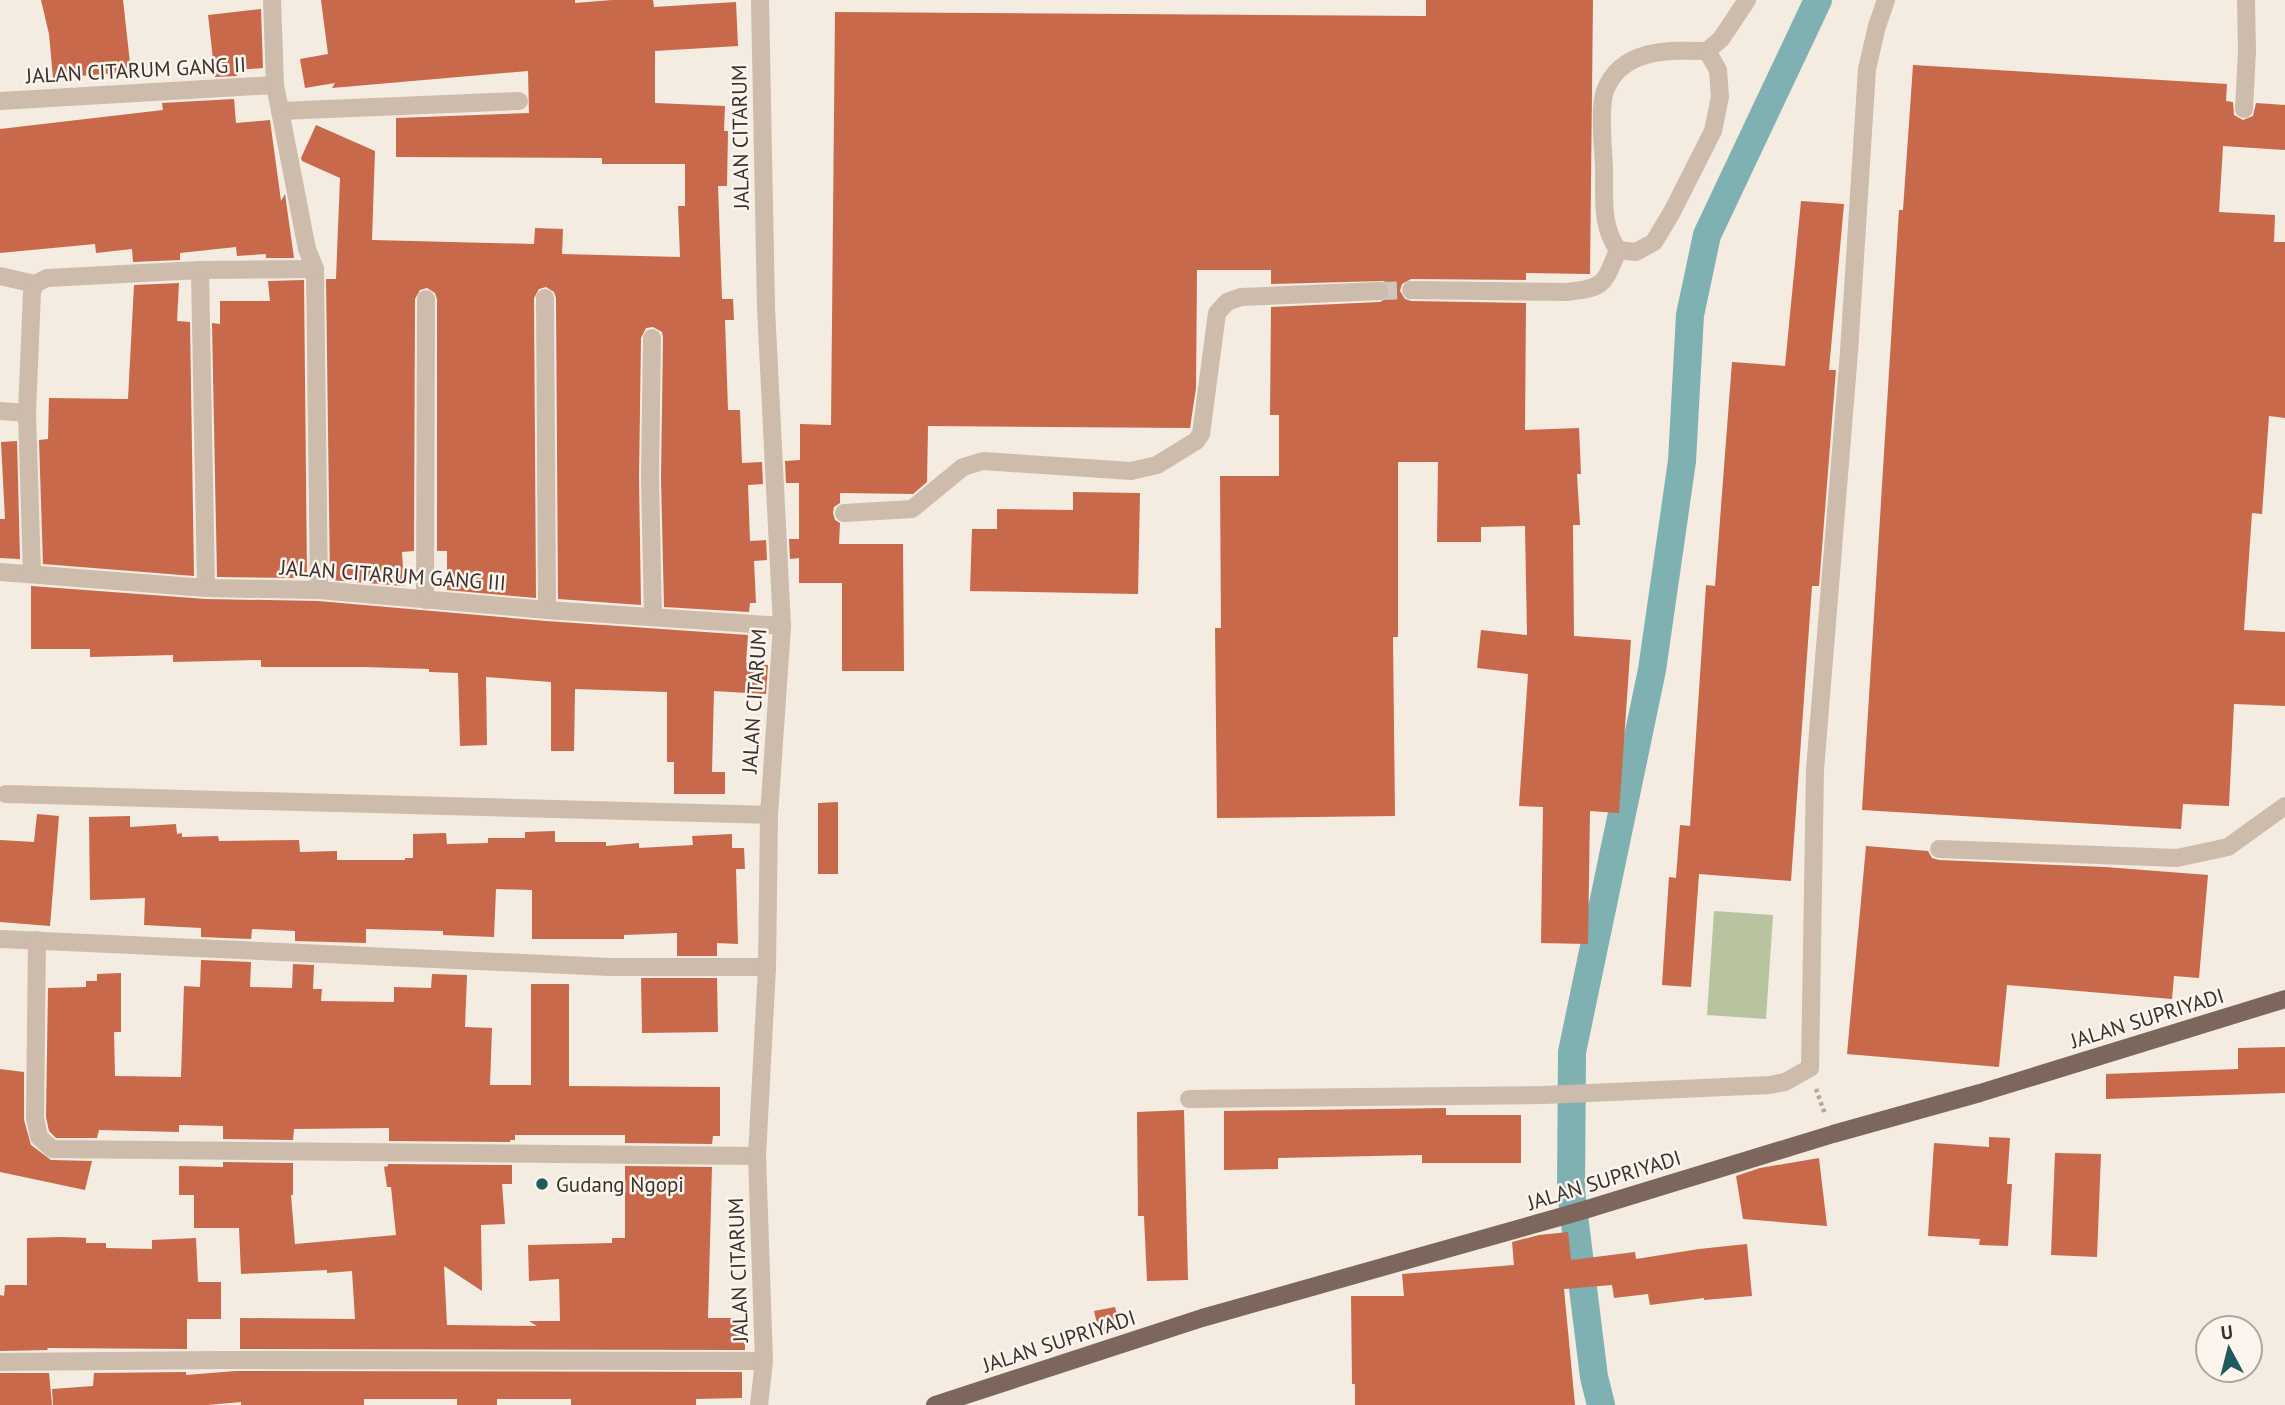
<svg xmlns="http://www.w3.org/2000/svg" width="2285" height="1405" font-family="'PT Sans',sans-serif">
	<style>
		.pitch { fill: #b8c4a0 }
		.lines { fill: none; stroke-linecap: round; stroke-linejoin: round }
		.canal { stroke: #7fb0b2; stroke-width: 28 }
		.building { fill: #c8694b }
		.minor-tunnel { stroke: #cfc6bd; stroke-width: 18; stroke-dasharray: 18 9; stroke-linecap: butt }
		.path { stroke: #b9a596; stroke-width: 4.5; stroke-dasharray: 3.5 3.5; stroke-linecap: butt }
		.minor { stroke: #cdbbac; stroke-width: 18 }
		.major { stroke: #7d675c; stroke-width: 18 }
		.poi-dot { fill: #1f5a5e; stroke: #fbf5ee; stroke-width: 2.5 }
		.labels { text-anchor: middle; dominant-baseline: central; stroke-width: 5; stroke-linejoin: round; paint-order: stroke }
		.street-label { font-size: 21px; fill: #3b302b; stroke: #fbf5ee }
		.poi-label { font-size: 21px; fill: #3b302b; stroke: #fbf5ee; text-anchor: start }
	</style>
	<rect width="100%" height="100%" fill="#f4ebe1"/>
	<polygon class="pitch" points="1714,911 1773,915 1766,1019 1707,1015"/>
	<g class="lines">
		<polyline class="canal" points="1601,1405 1594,1377 1571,1191 1572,1052 1652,670 1682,461 1690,315 1707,235 1818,0"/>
	</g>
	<g class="building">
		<polygon points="41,0 123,0 131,72 53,78 49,34"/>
		<polygon points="321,0 575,0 575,3 612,0 653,0 654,7 736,2 738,46 655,51 655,103 725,106 724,131 728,131 727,186 718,186 722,299 733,299 734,320 725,320 728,410 740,410 742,463 762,462 763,484 748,485 750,541 766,540 767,560 754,561 756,603 750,603 749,612 664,607 661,478 663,338 662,332 653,327 646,328 641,338 639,478 641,605 558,599 556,298 554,292 546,287 539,289 534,298 536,598 447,590 447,551 437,551 437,299 435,293 427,288 420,290 415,299 414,551 402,552 404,586 330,580 326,279 336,279 340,178 302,161 301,158 316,125 375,151 372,240 534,244 535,228 563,229 562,254 680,257 678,206 685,206 685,164 602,164 602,158 396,157 396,118 529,113 528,71 332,88 335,83 305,88 300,59 328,54"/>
		<polygon points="1426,0 1593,0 1590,274 1526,273 1526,280 1411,279 1402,284 1400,291 1405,299 1411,301 1526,303 1525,430 1579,428 1581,474 1577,474 1580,525 1573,525 1574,636 1631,640 1619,813 1590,811 1588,944 1541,943 1543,807 1519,806 1528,674 1477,668 1481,630 1527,635 1525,526 1481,527 1481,542 1437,542 1438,462 1398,462 1398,637 1393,637 1395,816 1217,818 1215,628 1221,628 1220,476 1279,476 1279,415 1270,415 1271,307 1380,302 1389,297 1390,291 1388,284 1384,281 1271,284 1271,270 1197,270 1196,388 1190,428 928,426 927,482 913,494 840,493 840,503 834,507 833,513 835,520 840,523 839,544 903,544 904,671 842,671 842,583 799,583 799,558 790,559 789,539 799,539 799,483 786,483 785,461 800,460 800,424 831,425 835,12 1426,16"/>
		<polygon points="261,9 263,68 237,70 237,76 215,77 208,15"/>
		<polygon points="1913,65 2227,84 2226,101 2233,102 2234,115 2243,120 2253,116 2256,103 2285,105 2285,150 2223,146 2219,212 2275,215 2274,242 2285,242 2285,418 2269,416 2262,514 2252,513 2244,630 2285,632 2285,706 2234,704 2229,806 2183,804 2181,829 1862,810 1899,210 1903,210"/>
		<polygon points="234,99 236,123 270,120 281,201 285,194 294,258 266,258 266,254 237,256 236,247 180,253 180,260 133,262 132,249 96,253 95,244 0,253 0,129 163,110 162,103"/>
		<polygon points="1801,201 1844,204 1829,370 1836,370 1819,586 1812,586 1791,881 1699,874 1691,987 1662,985 1669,877 1676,878 1680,825 1690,826 1706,585 1715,586 1732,362 1785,366"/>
		<polygon points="304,280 307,578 217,577 212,323 220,324 220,301 270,301 268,281"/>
		<polygon points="179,283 177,321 190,322 194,576 43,564 39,440 48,439 49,398 128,399 134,285"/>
		<polygon points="17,441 20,559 0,558 0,519 5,519 1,442"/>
		<polygon points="1073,492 1140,493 1138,594 970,591 972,529 997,529 997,509 1073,510"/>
		<polygon points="31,586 206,599 318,601 546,621 748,635 746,663 768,665 766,694 714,691 712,772 725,772 725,794 674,794 674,762 667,762 667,692 575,689 574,751 551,751 551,682 486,677 487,745 460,746 458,673 429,672 429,669 364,667 261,667 261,660 173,662 173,655 90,657 90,649 31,649"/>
		<polygon points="838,802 838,874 818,874 818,803"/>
		<polygon points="37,814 59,816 50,926 0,922 0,840 34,842"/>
		<polygon points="130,816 130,827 176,824 177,834 182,833 182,837 218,836 219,841 299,840 300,852 337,851 337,860 405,860 405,858 413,858 413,834 446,833 447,844 488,843 488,838 525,838 525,832 555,831 555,842 606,842 606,846 639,843 639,848 693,845 692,836 732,834 732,848 744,848 745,869 736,869 738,944 717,943 717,956 677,956 677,933 624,935 624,939 532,939 532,890 496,889 494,937 443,935 443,931 366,929 366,943 295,941 295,931 252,929 251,939 201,937 201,928 144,925 145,898 90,900 89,817"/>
		<polygon points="1866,846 1928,851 1932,858 1939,860 2105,867 2208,875 2199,978 2174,976 2172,999 2007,985 1999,1067 1847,1054"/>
		<polygon points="201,960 251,962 250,987 292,988 293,964 314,965 313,989 322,989 321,1001 394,1002 394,987 431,988 432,974 467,975 465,1027 492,1028 490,1085 531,1085 531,984 569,984 569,1086 720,1087 720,1136 713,1136 712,1144 625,1143 625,1135 515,1135 515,1140 510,1140 510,1142 389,1141 389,1128 294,1129 293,1140 223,1139 223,1126 179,1125 179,1132 99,1130 97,1138 56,1138 49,1131 46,1117 48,988 86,987 86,981 97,981 97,974 121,973 121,1032 114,1032 115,1076 181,1077 184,986 200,987"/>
		<polygon points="641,978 717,978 718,1032 642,1033"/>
		<polygon points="2285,1047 2285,1093 2106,1099 2106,1074 2238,1069 2238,1048"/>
		<polygon points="0,1069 24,1072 24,1120 31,1145 51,1160 92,1161 85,1190 0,1172"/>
		<polygon points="1446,1108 1446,1115 1521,1115 1521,1163 1422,1163 1422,1155 1278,1158 1278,1169 1224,1170 1224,1111"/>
		<polygon points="1184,1110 1188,1280 1147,1281 1144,1216 1138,1216 1137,1112"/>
		<polygon points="1989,1137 2010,1138 2007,1184 2012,1184 2008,1246 1979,1245 1980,1239 1928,1236 1934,1143 1989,1147"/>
		<polygon points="2055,1153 2101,1154 2097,1257 2051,1255"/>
		<polygon points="1819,1158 1827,1226 1743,1219 1736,1176 1760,1168"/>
		<polygon points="223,1162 293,1163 293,1195 291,1195 295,1244 396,1235 391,1187 387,1187 384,1167 388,1166 388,1164 512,1165 512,1184 502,1184 505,1224 481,1225 482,1291 444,1266 447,1325 537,1326 529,1321 560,1321 559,1279 529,1281 528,1245 612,1243 612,1238 625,1238 625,1166 712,1167 708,1318 745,1318 745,1350 240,1349 240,1318 355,1319 352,1271 327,1273 327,1270 241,1274 239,1228 194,1228 194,1195 179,1195 179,1166 223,1167"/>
		<polygon points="1568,1232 1571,1260 1635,1252 1636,1259 1699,1249 1747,1244 1752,1296 1704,1300 1704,1298 1650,1305 1648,1294 1614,1298 1612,1285 1564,1289 1575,1405 1355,1405 1355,1384 1352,1384 1351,1296 1404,1296 1402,1274 1514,1265 1512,1242 1539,1235"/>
		<polygon points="62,1237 86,1238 86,1243 106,1243 106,1248 152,1249 152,1240 196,1238 198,1282 221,1282 221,1319 187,1319 187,1349 47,1348 48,1350 0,1351 0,1295 4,1296 5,1285 27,1285 27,1238"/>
		<polygon points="1115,1307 1120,1327 1099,1332 1094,1311"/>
		<polygon points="236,1371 742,1372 742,1398 696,1399 696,1405 571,1405 571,1399 497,1399 497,1405 457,1405 457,1399 364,1399 364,1405 241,1405 241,1402 207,1405 53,1405 52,1389 93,1386 94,1373 186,1372 186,1375"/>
		<polygon points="0,1373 49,1373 52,1405 0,1405"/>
	</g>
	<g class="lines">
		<polyline class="minor-tunnel" points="1379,291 1411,290"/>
		<polyline class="path" points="1816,1089 1825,1114"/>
		<g class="minor">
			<polyline points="0,101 275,85"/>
			<polyline points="2244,109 2247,51 2246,0"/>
			<polyline points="280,111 519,101"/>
			<path d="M1618,250C1600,224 1605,197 1604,167C1603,148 1599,108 1605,91C1621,48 1669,50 1707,51L1721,39L1747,0"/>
			<polyline points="1618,250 1636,252 1654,242 1672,212 1713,131 1720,97 1718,70 1707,51"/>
			<polyline points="315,269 319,590"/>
			<polyline points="200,270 206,588"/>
			<polyline points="0,276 35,284"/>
			<path d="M1411,290L1567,292C1605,288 1604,284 1618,250"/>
			<polyline points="545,298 547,610"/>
			<polyline points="652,338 650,478 653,617"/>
			<polyline points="0,411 27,413"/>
			<polyline points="844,513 912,509 963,467 983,461 1131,471 1157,465 1196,441 1201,434 1217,313 1227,302 1241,297 1379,291"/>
			<polyline points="0,572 206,588 319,590 547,610 782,626"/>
			<polyline points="32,573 27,413 32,292 35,284 47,278 200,270 315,269 307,249 275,85 272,0"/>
			<polyline points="425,600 426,299"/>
			<polyline points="6,794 769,815"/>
			<polyline points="1939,849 2177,858 2228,847 2285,806"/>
			<polyline points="0,939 610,967 767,967"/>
			<polyline points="37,940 35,1118 39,1137 52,1149 757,1156"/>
			<polyline points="1189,1099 1544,1095 1770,1085 1785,1082 1810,1068 1815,770 1849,352 1867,69 1877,26 1886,0"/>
			<polyline points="0,1362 220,1360 764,1361"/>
			<polyline points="759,1405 764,1361 757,1156 767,967 769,815 782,626 766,308 760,0"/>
		</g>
		<polyline class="major" points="935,1405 1202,1318 1581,1211 1833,1134 1980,1093 2285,999"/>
	</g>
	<circle class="poi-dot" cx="542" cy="1184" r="7"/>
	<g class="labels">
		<g class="street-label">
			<text transform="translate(136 70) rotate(-3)">JALAN CITARUM GANG II</text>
			<text transform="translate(740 137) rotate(-91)">JALAN CITARUM</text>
			<text transform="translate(393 575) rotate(4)">JALAN CITARUM GANG III</text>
			<text transform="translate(754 701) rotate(-86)">JALAN CITARUM</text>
			<text transform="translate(2147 1018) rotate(-17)">JALAN SUPRIYADI</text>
			<text transform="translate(1604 1180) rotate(-17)">JALAN SUPRIYADI</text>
			<text transform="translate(738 1270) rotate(-92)">JALAN CITARUM</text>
			<text transform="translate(1059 1341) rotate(-18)">JALAN SUPRIYADI</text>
		</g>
		<g class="poi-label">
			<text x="556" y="1184">Gudang Ngopi</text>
		</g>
	</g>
	<g transform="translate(2229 1349) rotate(353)"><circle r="33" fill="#fbf5ee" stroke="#aea6a0" stroke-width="2"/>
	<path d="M0-5L12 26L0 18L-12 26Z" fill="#1f5a5e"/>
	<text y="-10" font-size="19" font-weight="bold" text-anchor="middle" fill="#3b302b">U</text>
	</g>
</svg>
